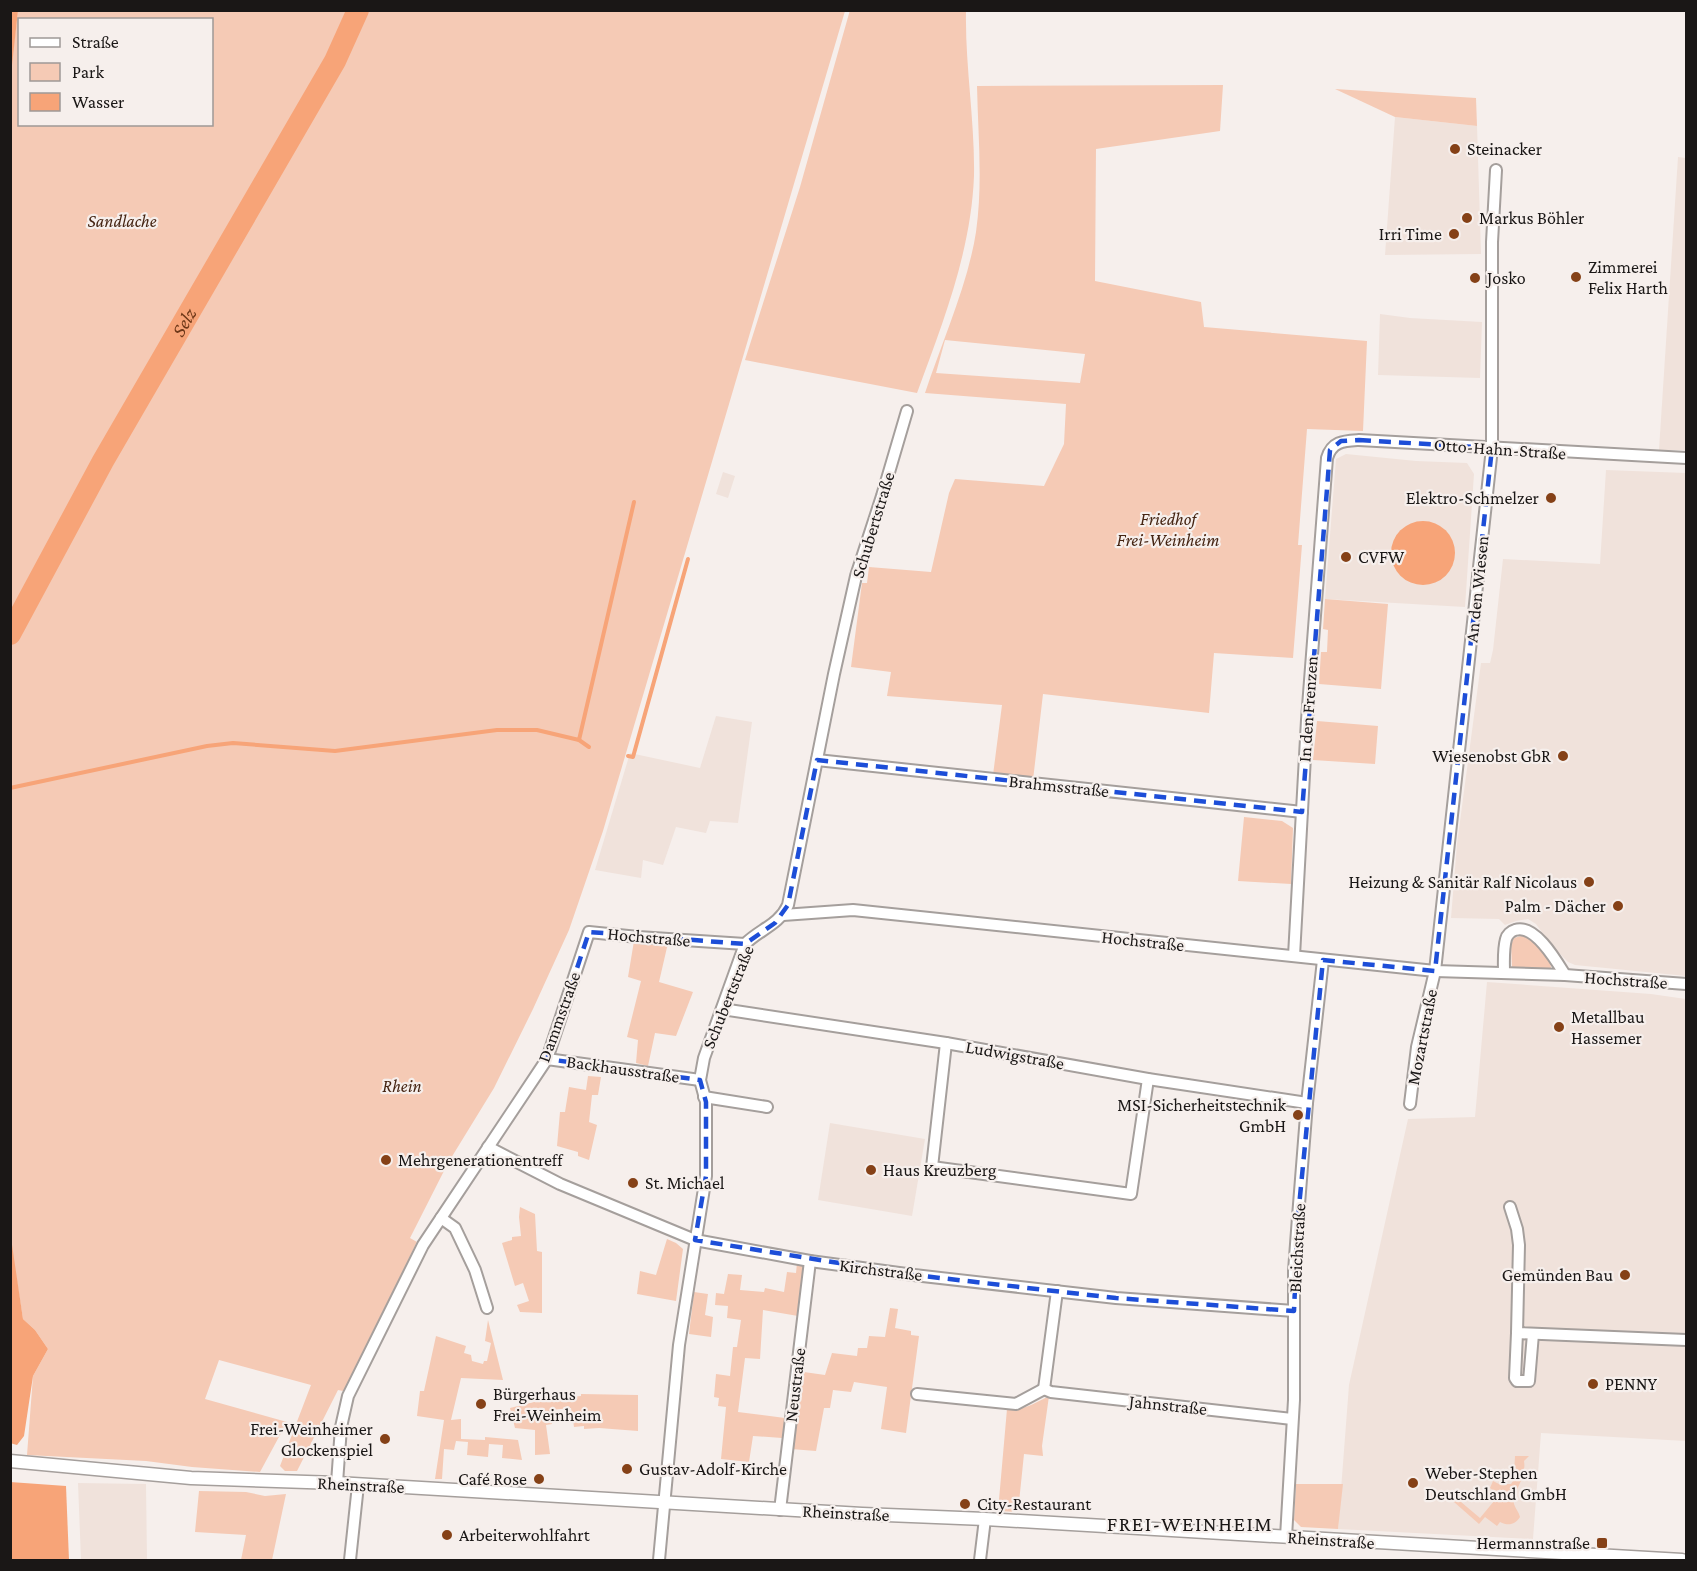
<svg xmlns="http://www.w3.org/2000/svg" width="1697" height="1571" font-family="'Crimson Pro',serif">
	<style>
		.built { fill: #f0e2db }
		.green { fill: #f5cab5; fill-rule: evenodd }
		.water { fill: #f7a478 }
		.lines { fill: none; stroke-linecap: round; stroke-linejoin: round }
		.stream { stroke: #f7a478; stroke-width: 4 }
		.river { stroke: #f7a478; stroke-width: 22 }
		.minor-casing { stroke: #a59f9c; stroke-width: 14 }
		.tertiary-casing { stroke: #a59f9c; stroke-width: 15 }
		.minor { stroke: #fff; stroke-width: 10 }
		.tertiary { stroke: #fff; stroke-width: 12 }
		.marked { fill: none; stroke: #1d4ed8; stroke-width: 4.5; stroke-dasharray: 12 8; stroke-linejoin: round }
		.poi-dot { fill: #854117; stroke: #f6efec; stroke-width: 2 }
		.labels { text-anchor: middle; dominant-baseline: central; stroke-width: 4.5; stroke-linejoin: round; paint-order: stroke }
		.poi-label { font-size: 18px; fill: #1a1716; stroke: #f6efec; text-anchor: start }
		.park-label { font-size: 18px; font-style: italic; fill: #452412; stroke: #f6efec }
		.street-label { font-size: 18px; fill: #1a1716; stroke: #f6efec }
		.water-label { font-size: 20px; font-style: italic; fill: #6d3718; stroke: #f6efec }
		.quarter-label { font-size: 21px; letter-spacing: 1.5px; fill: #1a1716; stroke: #f6efec }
	</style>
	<rect width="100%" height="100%" fill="#f6efec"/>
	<g class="built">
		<polygon points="1395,117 1477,126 1481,254 1385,255"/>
		<polygon points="1678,157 1686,158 1686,450 1659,450"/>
		<polygon points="1380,314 1410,318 1482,322 1480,378 1378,375"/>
		<polygon points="1346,454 1416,461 1467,463 1474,474 1465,607 1325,599 1336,459"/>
		<polygon points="1606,470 1686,473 1686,976 1575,965 1568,962 1552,946 1536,924 1528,919 1516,921 1505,925 1499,919 1451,918 1457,844 1481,663 1490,663 1493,650 1503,559 1600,564"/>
		<polygon points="723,472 735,476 728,498 716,494"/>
		<polygon points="716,716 752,722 738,823 710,821 706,833 676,827 663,865 643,860 641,878 595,870 630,753 700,768"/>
		<polygon points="1487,982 1651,994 1686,999 1686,1441 1541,1433 1533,1539 1338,1529 1349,1385 1408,1119 1475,1117"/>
		<polygon points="830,1123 925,1139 912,1216 818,1200"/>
		<polygon points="78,1483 146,1484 147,1560 81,1560"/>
	</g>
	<g class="green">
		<path d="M850,10L966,11C965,66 975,121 974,176C971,252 943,322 917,393L745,360L800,187Z"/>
		<path d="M18,11H354L343,30L337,56L358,11H845L603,831L569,930L533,1009L494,1088L448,1163L410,1238L417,1242L345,1388L343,1391L338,1390L297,1471H285L280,1466L311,1385L219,1360L205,1399L287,1422L260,1472L192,1467L146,1461L27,1455L33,1376L48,1349L35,1330L23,1319L10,1238V74ZM20,20H212V124H20Z"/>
		<path d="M1223,85L1220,131L1096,149L1095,281L1201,302L1204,327L1367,341L1363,431L1307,429L1298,545H1302L1293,658L1214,653L1209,713L1043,694L1033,780L993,775L1002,705L887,696L891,672L851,667L862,583H867L869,567L931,572L949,493L955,479L1044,486L1064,444L1066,404L925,393C942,342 968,284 976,232C983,183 978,135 977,86ZM945,340L1085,354L1080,383L936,373Z"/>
		<polygon points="1335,89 1476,98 1477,126 1395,117"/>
		<polygon points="1325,599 1388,604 1381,689 1319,684 1321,652 1327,652 1328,630 1323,629"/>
		<polygon points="1317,721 1378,726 1375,764 1313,760"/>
		<polygon points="1244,817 1282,821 1293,828 1291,884 1238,881"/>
		<path d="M1524,935C1539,942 1551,952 1551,970H1514L1512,968L1511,944L1514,938Z"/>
		<polygon points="634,941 668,943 659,982 693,992 676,1036 655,1033 648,1066 636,1063 638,1040 627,1037 641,981 628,977"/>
		<polygon points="588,1076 601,1077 598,1095 592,1095 589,1122 597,1125 589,1160 578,1156 578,1152 557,1146 560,1112 565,1112 569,1087 586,1090"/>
		<polygon points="520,1207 535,1214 537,1251 542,1252 542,1313 520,1312 517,1305 529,1301 523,1283 515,1286 502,1243 512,1240 512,1237 521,1236 519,1217"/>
		<polygon points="667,1239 676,1243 683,1249 676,1301 637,1294 640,1271 656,1275"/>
		<polygon points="797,1263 804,1264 798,1316 763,1310 760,1359 745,1358 738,1412 785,1418 782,1438 753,1436 749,1462 721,1459 726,1407 718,1406 719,1398 714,1397 716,1374 730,1376 733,1347 737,1347 741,1320 727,1318 728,1306 715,1305 716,1293 724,1294 728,1274 742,1275 740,1290 764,1292 765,1288 784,1292 787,1272 796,1273"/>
		<polygon points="694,1292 708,1294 705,1315 713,1317 711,1337 689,1334"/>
		<polygon points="890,1308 898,1309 895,1328 911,1331 911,1335 919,1336 906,1433 881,1429 887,1387 854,1382 851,1392 833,1390 830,1408 824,1408 816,1451 791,1449 804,1372 825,1375 832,1353 857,1356 858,1348 867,1348 869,1336 885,1337"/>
		<polygon points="488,1320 503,1380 461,1378 451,1420 461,1419 461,1439 485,1440 485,1437 518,1440 522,1460 502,1458 503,1445 489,1444 488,1457 467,1455 468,1442 456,1441 454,1450 444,1449 442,1479 435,1479 444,1420 417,1416 420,1391 424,1391 436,1336 466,1346 464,1353 471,1355 472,1361 483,1364 484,1361 487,1361 491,1343 485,1341"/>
		<polygon points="581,1394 638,1395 638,1431 599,1428 584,1429 584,1426 574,1427 571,1408 551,1410 552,1424 546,1425 550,1454 535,1455 535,1430 515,1428 510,1408 542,1400 581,1396"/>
		<path d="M1049,1396L1042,1446L1043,1456L1024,1454L1018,1512L998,1511L1007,1409C1023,1411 1035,1403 1049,1396Z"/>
		<path d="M1515,1456H1529L1524,1461C1527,1480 1512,1490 1514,1504C1515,1508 1519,1512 1520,1517C1515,1525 1508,1526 1500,1522L1497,1526L1485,1517L1479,1524L1446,1495L1448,1491L1480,1518L1499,1495L1490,1488L1493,1481L1499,1484H1511L1517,1475L1514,1474Z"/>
		<polygon points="1296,1484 1343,1484 1338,1529 1301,1527 1294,1520"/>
		<polygon points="199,1491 246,1492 265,1496 286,1494 272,1560 241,1560 246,1535 195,1532"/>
	</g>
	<g class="water">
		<polygon points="11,10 18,11 11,74 10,11"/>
		<polygon points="349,11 358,11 335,61"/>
		<circle cx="1423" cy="553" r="32"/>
		<polygon points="11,1238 23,1319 35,1330 48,1349 33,1376 24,1436 17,1445 10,1443"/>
		<polygon points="10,1482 66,1486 69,1560 11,1560"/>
	</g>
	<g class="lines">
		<g class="stream">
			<polyline points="579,740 589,747"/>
			<polyline points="628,756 633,757 688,559"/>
			<polyline points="10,788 207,746 233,743 335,751 497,730 537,730 579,740 634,502"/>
		</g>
		<path class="river" id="s1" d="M10,634L103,461L335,61L358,10"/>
		<defs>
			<g id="minor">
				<polyline points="817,760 1302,812"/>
				<polyline points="783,915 853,910 1435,971 1565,975 1686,984"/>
				<path d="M1294,956L1307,720L1327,458C1332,441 1344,441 1359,440L1686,458"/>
				<path d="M1504,973C1504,962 1503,950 1506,939C1507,935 1511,931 1515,930C1535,923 1557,962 1565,975"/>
				<polyline points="722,1009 946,1043 1148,1079 1307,1103"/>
				<polyline points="946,1043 932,1167 1131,1194 1148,1079"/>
				<polyline points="547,1059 700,1080"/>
				<polyline points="704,1097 767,1107"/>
				<polyline points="1410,1104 1417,1047 1435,971 1492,448 1492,242 1496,170"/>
				<polyline points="488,1147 560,1184 695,1240 810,1261 914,1275 1116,1298 1294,1311"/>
				<polyline points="1510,1207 1517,1229 1519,1245 1517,1333 1686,1340"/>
				<polyline points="441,1218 455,1228 475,1270 487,1308"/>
				<polyline points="1517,1333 1515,1378 1517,1381 1529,1381 1533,1334"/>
				<polyline points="1044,1389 1051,1392 1292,1419"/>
				<polyline points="1044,1389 1057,1291"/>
				<polyline points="917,1394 1016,1404 1044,1389"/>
				<polyline points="337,1483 341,1427 348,1396 423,1245 547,1059 589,932 638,937 745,944"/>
				<polyline points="780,1510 810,1261"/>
				<polyline points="1286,1537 1294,1400 1294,1271 1298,1217 1307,1103 1323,960"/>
				<polyline points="350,1560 358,1485"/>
				<path d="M659,1560L679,1345L706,1176V1102L700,1080L704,1058L745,944C760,929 779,925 788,905L834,674L856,576L882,496L907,411"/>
				<polyline points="980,1560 985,1519"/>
			</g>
			<polyline id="tertiary" points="10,1461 191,1478 337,1483 862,1514 985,1519 1682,1560"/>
		</defs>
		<use href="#minor" class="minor-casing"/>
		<use href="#tertiary" class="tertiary-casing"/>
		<use href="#minor" class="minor"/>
		<use href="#tertiary" class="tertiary"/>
	</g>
	<path class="marked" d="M1359,440L1492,448L1435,971L1323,960L1298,1217L1294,1311L1116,1298L914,1275L695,1240L706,1176V1102L700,1080L547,1059L589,932L745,944L775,923L788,905L817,760L1302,812L1330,450L1341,441Z"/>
	<g class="poi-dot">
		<circle cx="1455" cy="149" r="6"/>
		<circle cx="1467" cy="218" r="6"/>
		<circle cx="1454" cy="234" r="6"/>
		<circle cx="1576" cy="277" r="6"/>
		<circle cx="1475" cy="278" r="6"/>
		<circle cx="1551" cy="498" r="6"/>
		<circle cx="1346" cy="557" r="6"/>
		<circle cx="1563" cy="756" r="6"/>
		<circle cx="1589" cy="882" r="6"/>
		<circle cx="1618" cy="906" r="6"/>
		<circle cx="1559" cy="1027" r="6"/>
		<circle cx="1298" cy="1115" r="6"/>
		<circle cx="386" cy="1160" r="6"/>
		<circle cx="871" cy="1170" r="6"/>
		<circle cx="633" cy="1183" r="6"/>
		<circle cx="1625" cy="1275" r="6"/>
		<circle cx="1593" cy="1384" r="6"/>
		<circle cx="481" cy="1404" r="6"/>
		<circle cx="385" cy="1439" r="6"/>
		<circle cx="627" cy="1469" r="6"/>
		<circle cx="539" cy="1479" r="6"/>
		<circle cx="1413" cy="1483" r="6"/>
		<circle cx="965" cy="1504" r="6"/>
		<circle cx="447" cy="1535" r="6"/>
		<rect x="1596" y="1537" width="12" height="12" rx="3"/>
	</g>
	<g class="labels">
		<g class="poi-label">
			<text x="1467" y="149">Steinacker</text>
			<text x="1479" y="218">Markus Böhler</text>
			<text x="1442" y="234" text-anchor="end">Irri Time</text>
			<text x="1588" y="267">Zimmerei<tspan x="1588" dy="21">Felix Harth</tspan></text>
			<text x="1487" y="278">Josko</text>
			<text x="1539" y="498" text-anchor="end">Elektro-Schmelzer</text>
			<text x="1358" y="557">CVFW</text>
			<text x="1551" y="756" text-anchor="end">Wiesenobst GbR</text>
			<text x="1577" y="882" text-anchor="end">Heizung &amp; Sanitär Ralf Nicolaus</text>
			<text x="1606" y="906" text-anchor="end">Palm - Dächer</text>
			<text x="1571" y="1017">Metallbau<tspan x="1571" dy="21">Hassemer</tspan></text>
			<text x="1286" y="1105" text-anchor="end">MSI-Sicherheitstechnik<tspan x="1286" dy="21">GmbH</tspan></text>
			<text x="398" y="1160">Mehrgenerationentreff</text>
			<text x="883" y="1170">Haus Kreuzberg</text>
			<text x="645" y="1183">St. Michael</text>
			<text x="1613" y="1275" text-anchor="end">Gemünden Bau</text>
			<text x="1605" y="1384">PENNY</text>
			<text x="493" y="1394">Bürgerhaus<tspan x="493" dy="21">Frei-Weinheim</tspan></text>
			<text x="373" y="1429" text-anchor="end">Frei-Weinheimer<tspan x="373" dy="21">Glockenspiel</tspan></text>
			<text x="639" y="1469">Gustav-Adolf-Kirche</text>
			<text x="1425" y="1473">Weber-Stephen<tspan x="1425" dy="21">Deutschland GmbH</tspan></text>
			<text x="527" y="1479" text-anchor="end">Café Rose</text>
			<text x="977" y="1504">City-Restaurant</text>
			<text x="459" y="1535">Arbeiterwohlfahrt</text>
			<text x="1590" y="1543" text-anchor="end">Hermannstraße</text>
		</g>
		<g class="park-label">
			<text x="122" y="221">Sandlache</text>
			<text x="1168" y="519">Friedhof<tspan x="1168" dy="21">Frei-Weinheim</tspan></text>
			<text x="402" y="1086">Rhein</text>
		</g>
		<g class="street-label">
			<text transform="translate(1500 449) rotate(4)">Otto-Hahn-Straße</text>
			<text transform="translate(873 525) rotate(-73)">Schubertstraße</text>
			<text transform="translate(1477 589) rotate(-84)">An den Wiesen</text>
			<text transform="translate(1308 709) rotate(-86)">In den Frenzen</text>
			<text transform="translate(1059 786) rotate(6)">Brahmsstraße</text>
			<text transform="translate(649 937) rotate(5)">Hochstraße</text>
			<text transform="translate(1143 941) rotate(6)">Hochstraße</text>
			<text transform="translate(1626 980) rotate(4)">Hochstraße</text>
			<text transform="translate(728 997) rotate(-68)">Schubertstraße</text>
			<text transform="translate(559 1017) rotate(-70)">Dammstraße</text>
			<text transform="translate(1422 1037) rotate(-79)">Mozartstraße</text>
			<text transform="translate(1015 1055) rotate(10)">Ludwigstraße</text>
			<text transform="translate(623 1069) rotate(8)">Backhausstraße</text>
			<text transform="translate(1297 1248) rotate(-87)">Bleichstraße</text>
			<text transform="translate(881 1270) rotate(7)">Kirchstraße</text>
			<text transform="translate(795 1385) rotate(-83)">Neustraße</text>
			<text transform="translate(1168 1405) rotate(6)">Jahnstraße</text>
			<text transform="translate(361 1485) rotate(3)">Rheinstraße</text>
			<text transform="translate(846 1513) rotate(3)">Rheinstraße</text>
			<text transform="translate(1331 1540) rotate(4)">Rheinstraße</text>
		</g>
		<g class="water-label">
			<text stroke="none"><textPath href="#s1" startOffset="357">Selz</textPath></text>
		</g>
		<g class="quarter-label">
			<text x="1190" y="1524">FREI-WEINHEIM</text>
		</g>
	</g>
	<rect width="1697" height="1571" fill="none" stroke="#1a1716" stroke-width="24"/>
	<rect x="18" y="18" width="195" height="108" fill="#f6efec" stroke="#9e9996" stroke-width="1.5"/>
	<rect x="30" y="38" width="30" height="9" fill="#ffffff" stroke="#9e9996" stroke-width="1.5"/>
	<text x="72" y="48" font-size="18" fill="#1a1716">Straße</text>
	<rect x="30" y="63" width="30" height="18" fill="#f5cab5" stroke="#9e9996" stroke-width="1.5"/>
	<text x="72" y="78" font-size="18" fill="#1a1716">Park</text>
	<rect x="30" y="93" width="30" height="18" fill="#f7a478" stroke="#9e9996" stroke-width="1.5"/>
	<text x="72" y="108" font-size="18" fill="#1a1716">Wasser</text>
</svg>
